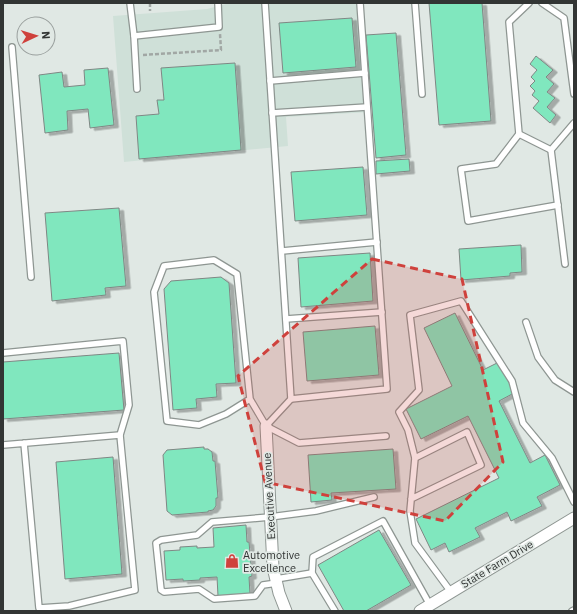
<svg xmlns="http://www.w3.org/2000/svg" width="577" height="614" font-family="'IBM Plex Sans',sans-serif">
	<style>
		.built { fill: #cfe0d8 }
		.building { fill: #80e7be; stroke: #7f8784; filter: url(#shadow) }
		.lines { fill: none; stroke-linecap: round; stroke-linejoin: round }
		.service-casing { stroke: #8e9692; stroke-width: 8 }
		.minor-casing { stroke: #8e9692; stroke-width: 13 }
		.path { stroke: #a1a7a4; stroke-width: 2.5; stroke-dasharray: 4 2; stroke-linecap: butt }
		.service { stroke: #fff; stroke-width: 5.5 }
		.minor { stroke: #fff; stroke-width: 11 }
		.marked { fill: #cf413c; fill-opacity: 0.2; stroke: #cf413c; stroke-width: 3; stroke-dasharray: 8 5; stroke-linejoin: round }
		.labels { text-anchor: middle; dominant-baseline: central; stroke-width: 3.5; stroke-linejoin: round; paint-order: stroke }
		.street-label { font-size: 11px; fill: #323534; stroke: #e0e8e4 }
		.poi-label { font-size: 11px; fill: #323534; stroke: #e0e8e4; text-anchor: start }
	</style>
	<defs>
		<filter id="shadow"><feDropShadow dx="4.5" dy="2.5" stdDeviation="0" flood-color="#0004"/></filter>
	</defs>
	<rect width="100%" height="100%" fill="#e0e8e4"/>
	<polygon class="built" points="230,3 363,3 370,112 286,117 288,146 124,162 113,16 207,9"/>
	<g class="building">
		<polygon points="429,3 482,3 491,121 439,125"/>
		<polygon points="352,18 356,67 283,73 279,23"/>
		<polygon points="396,33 406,155 376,158 366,35"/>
		<polygon points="536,56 553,70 546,77 554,84 547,92 555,98 547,107 556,115 550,123 533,108 539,101 532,95 535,91 530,86 535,81 531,77 537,70 530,64"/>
		<polygon points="235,63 241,150 139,159 136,116 159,114 157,100 164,100 161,68"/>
		<polygon points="108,68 114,125 90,128 88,109 67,111 68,130 45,133 39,75 62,72 64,87 85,85 84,70"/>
		<polygon points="409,159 410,171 376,174 376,161"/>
		<polygon points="363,167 367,215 295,221 291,172"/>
		<polygon points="119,208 126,286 105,288 106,295 52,301 45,213"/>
		<polygon points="521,245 522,272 510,273 510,276 461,280 459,249"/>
		<polygon points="370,253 373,301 301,307 298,258"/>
		<polygon points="221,277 229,283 236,383 216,384 217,397 196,399 197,408 173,410 164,289 171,281"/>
		<polygon points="455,313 483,370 499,362 514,393 499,401 530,463 545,455 560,485 537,497 542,506 511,521 507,512 475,528 480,537 449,552 445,543 431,550 416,519 499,478 468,416 421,439 406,409 452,386 424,328"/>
		<polygon points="375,326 379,375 307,381 303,332"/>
		<polygon points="119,353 124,410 3,419 3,362"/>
		<polygon points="204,447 204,449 208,449 212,452 213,461 215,461 218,498 216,498 216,506 213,510 208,511 208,512 172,515 167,511 163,455 167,450"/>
		<polygon points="393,449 396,489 331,493 332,500 311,502 308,455"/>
		<polygon points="113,457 122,574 65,579 56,462"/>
		<polygon points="246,525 247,542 249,542 252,576 249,577 250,594 218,596 217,577 200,578 200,580 183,581 183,579 166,580 164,551 180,550 180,547 197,546 197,548 214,547 213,528"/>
		<polygon points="379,530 411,585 366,611 344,611 318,565"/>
	</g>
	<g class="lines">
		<defs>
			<g id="service">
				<polyline points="130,3 134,36 219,27 218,3"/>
				<polyline points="265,3 291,399 387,389 360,3"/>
				<polyline points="415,3 422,94"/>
				<polyline points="529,3 509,22 519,134 551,150"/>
				<polyline points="542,3 564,18 574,94"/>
				<polyline points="134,36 137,89"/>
				<polyline points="12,47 31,277"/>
				<polyline points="270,81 365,73"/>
				<polyline points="272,113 367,107"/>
				<polyline points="519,134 496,164 461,169 468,221 558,205"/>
				<polyline points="282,251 377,242"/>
				<polyline points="565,264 551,150 574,123"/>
				<polyline points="286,319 382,312"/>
				<polyline points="526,322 538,357 555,380 574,392"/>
				<polyline points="3,353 123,341 129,405 120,435"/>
				<polyline points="250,399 226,414 199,425 167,421 154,292 164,266 214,260 237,274 250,399 266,426 299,443 386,436"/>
				<polyline points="266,426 291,399"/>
				<polyline points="3,445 120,435 135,590 69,606 39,608 24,443"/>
				<polyline points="415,458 408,430 399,412 419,390 410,315 461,301 512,381 523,423 552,458 574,502"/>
				<polyline points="411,499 481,465 467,432 415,458 410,511 415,543 451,592"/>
				<polyline points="312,573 313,557 383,521 430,605"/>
				<polyline points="276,579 312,573 335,611"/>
				<polyline points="277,583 263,585 255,596 214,599 199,589 164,592 161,590 156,543 161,540 197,535 212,522 270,517 316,511 374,497"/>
				<polyline points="572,611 574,610"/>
			</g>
			<g id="minor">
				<polyline points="266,426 273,567 279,593 286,611"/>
				<polyline points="420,611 574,518"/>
			</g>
		</defs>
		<use href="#service" class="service-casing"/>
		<use href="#minor" class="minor-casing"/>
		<g class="path">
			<polyline points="150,3 150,11"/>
			<polyline points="143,55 221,50 220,34"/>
		</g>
		<use href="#service" class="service"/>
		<use href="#minor" class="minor"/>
	</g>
	<path class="marked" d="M372,259L462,279L503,462L445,521L265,482L238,376Z"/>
	<defs>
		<symbol id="shop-bare" viewBox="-9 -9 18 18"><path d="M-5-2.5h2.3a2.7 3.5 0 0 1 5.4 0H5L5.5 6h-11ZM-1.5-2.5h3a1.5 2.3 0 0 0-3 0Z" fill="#cf413c" stroke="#e0e8e4" stroke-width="2.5" paint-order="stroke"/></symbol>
	</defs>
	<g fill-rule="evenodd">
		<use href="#shop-bare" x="222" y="551" width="20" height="20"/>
	</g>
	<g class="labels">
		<g class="street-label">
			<text transform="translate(269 496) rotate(-93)">Executive Avenue</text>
			<text transform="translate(497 564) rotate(-31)">State Farm Drive</text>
		</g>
		<g class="poi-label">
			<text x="243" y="555">Automotive<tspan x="243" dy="13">Excellence</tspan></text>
		</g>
	</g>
	<rect width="577" height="614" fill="none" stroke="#323534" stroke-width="8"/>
	<g transform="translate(36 36) rotate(86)"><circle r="19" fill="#e0e8e4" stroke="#9aa09e"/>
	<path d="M0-3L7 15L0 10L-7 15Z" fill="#cf413c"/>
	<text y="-6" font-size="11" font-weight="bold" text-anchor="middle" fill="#323534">N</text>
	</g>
</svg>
